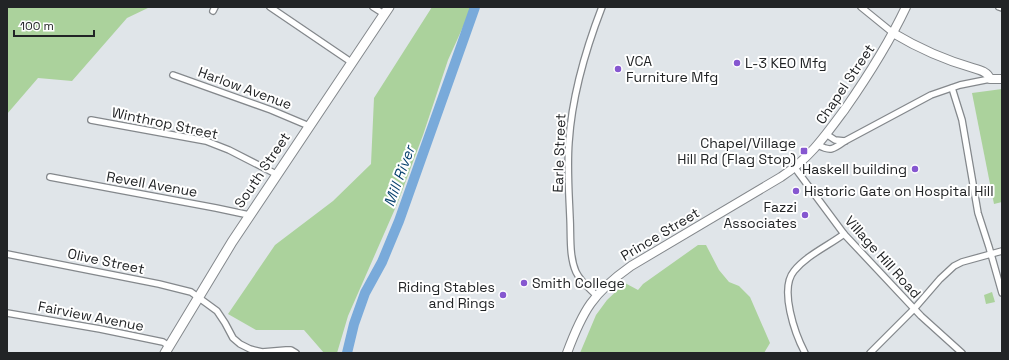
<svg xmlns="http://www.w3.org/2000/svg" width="1009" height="360" font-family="'Space Grotesk',sans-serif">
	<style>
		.green { fill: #abd29c }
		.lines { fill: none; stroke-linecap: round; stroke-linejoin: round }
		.river { stroke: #79aada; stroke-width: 10 }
		.street-casing { stroke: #84888c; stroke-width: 8 }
		.secondary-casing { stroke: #84888c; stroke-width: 10 }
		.primary-casing { stroke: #84888c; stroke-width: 11 }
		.street { stroke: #fff; stroke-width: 5.5 }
		.secondary { stroke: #fff; stroke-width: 8 }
		.primary { stroke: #fff; stroke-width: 9 }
		.poi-dot { fill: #8657d0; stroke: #fff; stroke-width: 1.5 }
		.labels { text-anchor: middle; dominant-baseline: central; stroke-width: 4; stroke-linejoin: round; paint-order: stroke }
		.poi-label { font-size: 14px; fill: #222426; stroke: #fff; text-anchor: start }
		.street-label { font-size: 14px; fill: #222426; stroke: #fff }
		.water-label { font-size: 15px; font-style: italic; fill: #07416d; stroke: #fff }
	</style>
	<rect width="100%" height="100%" fill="#e0e5e9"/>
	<g class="green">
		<polygon points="7,7 150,7 127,18 72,81 38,78 7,114"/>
		<polygon points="432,7 472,7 448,60 423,135 398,202 348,316 337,353 324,353 304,330 256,330 228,314 275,245 333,201 371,164 374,98"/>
		<polygon points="1002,89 1002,202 994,204 972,93"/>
		<polygon points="698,245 706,245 719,270 729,282 739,286 750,297 770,343 764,353 580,353 596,315 607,300 625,283 638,290 643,284"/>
		<polygon points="992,292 995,302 986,304 984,295"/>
	</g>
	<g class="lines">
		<polyline class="river" points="347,353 354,324 365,293 382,262 399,221 475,7"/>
		<defs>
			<g id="street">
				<polyline points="270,7 351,62"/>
				<polyline points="373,7 384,14"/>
				<polyline points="861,7 893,33"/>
				<polyline points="999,7 1002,8"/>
				<polyline points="213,11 215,7"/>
				<polyline points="173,75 271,110 309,126"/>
				<polyline points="952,88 962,120 978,213 989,247 1002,293"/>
				<polyline points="91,120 206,141 229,150 276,174"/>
				<polyline points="826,134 835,140 845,141"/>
				<path d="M818,145C831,152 834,149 845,141L931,95L960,85L990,79"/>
				<polyline points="795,168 844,234 921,316 962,353"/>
				<polyline points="50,177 216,208 249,215"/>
				<polyline points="7,254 159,284 191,292 217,311 225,323 233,338 240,344 250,349 262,352 286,350 291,350 296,353"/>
				<path d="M596,295C589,288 581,282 576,272C569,256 571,236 570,218C569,193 567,168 569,142C572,95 585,51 602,7"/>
				<polyline points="7,313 100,329 163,342 169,346"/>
				<path d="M805,353C795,334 779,289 794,271C807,255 828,246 844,234"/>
				<polyline points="870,353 914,309 940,279 954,266 962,262 1002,251"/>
			</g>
			<g id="secondary">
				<path d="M893,33C918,48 945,60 973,68C980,70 988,72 990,79H1002"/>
				<path d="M567,353C583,310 593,293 631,266L781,177C810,158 825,136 845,109C868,76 889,43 906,7"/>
			</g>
			<polyline id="primary" points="165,353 232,242 389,7"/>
		</defs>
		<use href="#street" class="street-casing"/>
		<use href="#secondary" class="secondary-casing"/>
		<use href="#primary" class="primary-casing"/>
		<use href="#street" class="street"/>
		<use href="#secondary" class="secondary"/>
		<use href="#primary" class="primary"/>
	</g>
	<g class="poi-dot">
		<circle cx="737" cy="63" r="4"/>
		<circle cx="618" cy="69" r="4"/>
		<rect x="800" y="147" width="8" height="8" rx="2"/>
		<circle cx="915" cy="169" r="4"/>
		<circle cx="796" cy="191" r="4"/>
		<circle cx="805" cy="215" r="4"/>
		<circle cx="524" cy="283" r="4"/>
		<circle cx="503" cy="295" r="4"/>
	</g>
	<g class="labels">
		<g class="poi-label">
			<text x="626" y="61">VCA<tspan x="626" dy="16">Furniture Mfg</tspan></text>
			<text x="745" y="63">L-3 KEO Mfg</text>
			<text x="796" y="143" text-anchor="end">Chapel/Village<tspan x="796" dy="16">Hill Rd (Flag Stop)</tspan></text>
			<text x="907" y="169" text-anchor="end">Haskell building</text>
			<text x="804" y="191">Historic Gate on Hospital Hill</text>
			<text x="797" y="207" text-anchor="end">Fazzi<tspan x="797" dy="16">Associates</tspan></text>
			<text x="532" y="283">Smith College</text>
			<text x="495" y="287" text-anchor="end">Riding Stables<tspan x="495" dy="16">and Rings</tspan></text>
		</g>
		<g class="street-label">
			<text transform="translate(845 84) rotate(-56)">Chapel Street</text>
			<text transform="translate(245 88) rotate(20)">Harlow Avenue</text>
			<text transform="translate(165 123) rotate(12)">Winthrop Street</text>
			<text transform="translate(559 153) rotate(-88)">Earle Street</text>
			<text transform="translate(262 170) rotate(-56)">South Street</text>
			<text transform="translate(152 184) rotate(10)">Revell Avenue</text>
			<text transform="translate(660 234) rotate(-31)">Prince Street</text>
			<text transform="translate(883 257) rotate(48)">Village Hill Road</text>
			<text transform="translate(106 261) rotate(12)">Olive Street</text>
			<text transform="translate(91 316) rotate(11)">Fairview Avenue</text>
		</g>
		<g class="water-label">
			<text transform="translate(399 176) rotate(-70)">Mill River</text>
		</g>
	</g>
	<rect width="1009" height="360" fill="none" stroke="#222426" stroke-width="16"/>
	<path d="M14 30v6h80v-6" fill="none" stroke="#222426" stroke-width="2"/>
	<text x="20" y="30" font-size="12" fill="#222426" stroke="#ffffff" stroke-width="3" paint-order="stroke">100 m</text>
</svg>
